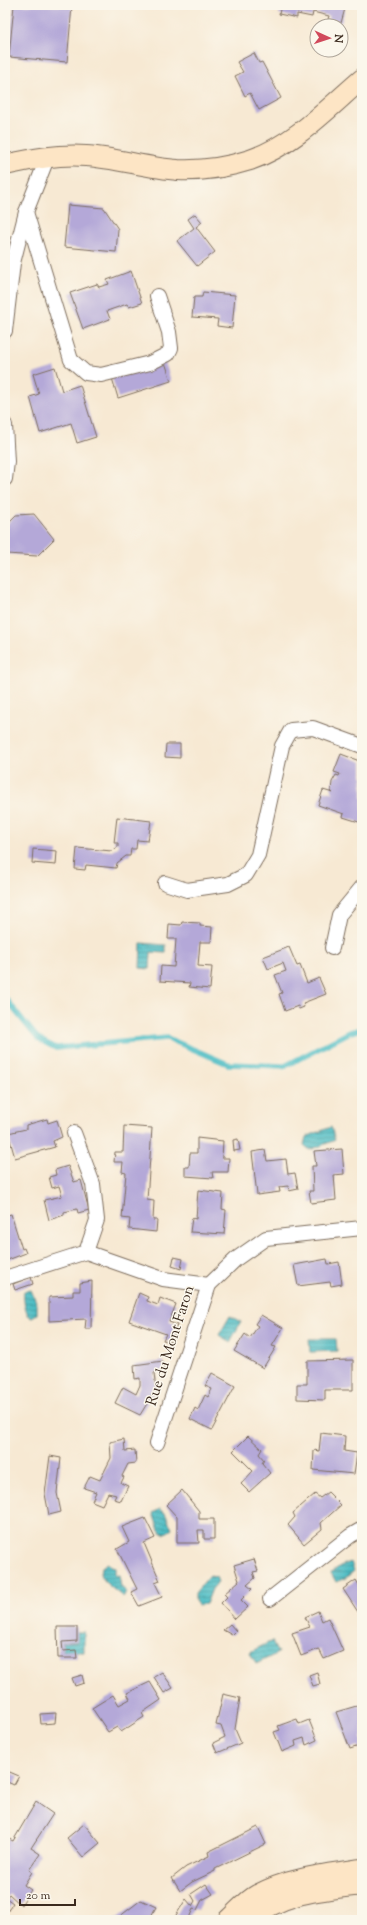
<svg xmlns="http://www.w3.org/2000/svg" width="367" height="1925" font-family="'Sorts Mill Goudy',serif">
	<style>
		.water { fill: url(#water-rules); stroke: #447472 }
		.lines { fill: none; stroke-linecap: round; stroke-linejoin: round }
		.stream { stroke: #4ebdc5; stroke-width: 5.5 }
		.building { fill: #b4a8d8 }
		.street-casing { stroke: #7d6d5d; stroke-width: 16 }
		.secondary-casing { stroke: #7d6d5d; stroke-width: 22 }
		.street { stroke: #fff; stroke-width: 14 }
		.secondary { stroke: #fde5c5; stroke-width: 20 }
		.labels { text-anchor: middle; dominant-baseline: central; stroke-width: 3; stroke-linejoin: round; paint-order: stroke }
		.street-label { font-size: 15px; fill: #3b2a1e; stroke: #fbf7ec }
	</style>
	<defs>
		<pattern id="water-rules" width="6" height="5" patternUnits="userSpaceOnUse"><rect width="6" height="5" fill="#4ebdc5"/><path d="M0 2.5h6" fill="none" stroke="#429a9f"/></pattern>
	</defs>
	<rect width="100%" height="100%" fill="#fbf7ec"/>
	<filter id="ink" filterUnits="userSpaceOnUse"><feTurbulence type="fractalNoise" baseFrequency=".025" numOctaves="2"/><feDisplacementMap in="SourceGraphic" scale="8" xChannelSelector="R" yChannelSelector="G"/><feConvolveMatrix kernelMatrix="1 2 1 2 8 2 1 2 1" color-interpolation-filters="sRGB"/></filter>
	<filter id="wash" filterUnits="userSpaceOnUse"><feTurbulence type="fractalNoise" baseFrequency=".012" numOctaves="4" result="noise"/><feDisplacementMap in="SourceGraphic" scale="16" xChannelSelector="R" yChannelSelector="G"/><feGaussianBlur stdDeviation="0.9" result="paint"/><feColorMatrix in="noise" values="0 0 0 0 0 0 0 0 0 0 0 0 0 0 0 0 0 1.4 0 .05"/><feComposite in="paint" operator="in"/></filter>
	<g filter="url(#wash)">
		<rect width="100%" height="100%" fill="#f7e9d3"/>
		<g class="water">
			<polygon points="141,943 166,945 166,953 151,952 150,969 140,968"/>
			<polygon points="331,1127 335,1140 310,1150 304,1145 306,1137"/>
			<path d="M31,1290L37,1304V1314L32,1317L28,1315C25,1308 23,1300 24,1291Z"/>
			<polygon points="230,1316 241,1322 230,1342 219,1335"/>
			<polygon points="309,1339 336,1339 337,1351 310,1352"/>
			<polygon points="160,1509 165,1513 172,1529 164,1534 159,1530 153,1513"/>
			<polygon points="351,1562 354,1571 344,1579 336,1582 331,1573 340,1566"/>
			<polygon points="107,1563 115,1568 115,1576 119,1575 121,1587 127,1592 123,1597 107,1584 100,1574 101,1568"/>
			<polygon points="209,1576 216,1577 218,1582 212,1589 206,1604 198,1605 195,1601 195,1593"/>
			<polygon points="77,1632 84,1632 84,1652 63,1651 62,1642 77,1641"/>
			<polygon points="272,1641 278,1653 256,1664 250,1652"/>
		</g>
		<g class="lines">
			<polyline class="stream" points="5,998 38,1039 56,1048 167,1038 228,1064 285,1066 350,1032 362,1029"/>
		</g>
		<g id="blocks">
			<g class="building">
				<polygon points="14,5 72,6 67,62 9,57"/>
				<polygon points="281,5 346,5 341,23 328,19 329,16 313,12 312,17 297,14 297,18 279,14"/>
				<polygon points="254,53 259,63 262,62 281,98 259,110 250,93 245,96 235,76 243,72 237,62"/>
				<polygon points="68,205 104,208 118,229 116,252 64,247"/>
				<polygon points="195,214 202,222 196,227 215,252 197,266 177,241 194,228 188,219"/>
				<polygon points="131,271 142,303 129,307 127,304 107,311 110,319 83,329 70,293 97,284 99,287 109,284 107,280"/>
				<polygon points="203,292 235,295 232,328 217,326 218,319 192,317 194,297 202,297"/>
				<polygon points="165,362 171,381 118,398 112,378"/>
				<polygon points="55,367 62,391 80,385 96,437 77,443 71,423 40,433 30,397 39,394 33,374"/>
				<polygon points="34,514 54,539 37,556 7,554 5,526 16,515"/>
				<polygon points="166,744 180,744 180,758 165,757"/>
				<polygon points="341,754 362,762 362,823 343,817 344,814 318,805 323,790 333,793 331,791 332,782 336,775 339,776 340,774 334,772"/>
				<polygon points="117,817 151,821 148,841 137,840 136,849 131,849 130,856 126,856 117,863 116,868 86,865 85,870 75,869 77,848 112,851 118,847 118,843 114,843"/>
				<polygon points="33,849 57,851 56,865 32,863"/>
				<polygon points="182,922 200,923 200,926 212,927 211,942 200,942 198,966 212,967 210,989 189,987 190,983 160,981 161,966 174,967 176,939 168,939 169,924 181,925"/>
				<polygon points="289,947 297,966 300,965 307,983 319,978 326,994 303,1003 304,1007 299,1009 298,1006 285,1011 279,994 282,993 275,975 286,971 283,963 268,969 263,957"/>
				<polygon points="47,1119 48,1123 57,1120 62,1137 53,1141 55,1147 15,1158 8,1133 26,1129 26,1125"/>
				<polygon points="124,1126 152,1128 147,1200 154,1201 153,1220 157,1220 156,1232 129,1229 130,1219 122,1218 126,1173 122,1172 123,1162 114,1162 115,1152 123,1152"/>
				<polygon points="197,1138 223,1141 222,1158 229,1158 228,1172 212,1172 213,1178 185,1176 185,1167 189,1167 190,1153 197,1153"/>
				<polygon points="238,1139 240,1150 234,1151 233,1140"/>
				<polygon points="342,1149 344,1174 334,1175 336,1200 311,1203 309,1191 313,1191 312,1166 316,1166 314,1151"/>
				<polygon points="265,1150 267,1161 286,1159 288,1174 295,1173 298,1189 289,1191 288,1186 279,1187 280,1192 257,1195 252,1152"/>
				<polygon points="68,1166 74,1182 81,1180 89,1210 78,1213 77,1209 64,1212 64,1215 49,1220 44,1200 62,1196 59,1186 52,1188 49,1177 56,1175 55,1170"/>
				<polygon points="198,1190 223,1193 222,1209 226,1210 224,1234 190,1232 192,1218 196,1219"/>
				<polygon points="11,1214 22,1249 24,1248 26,1253 5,1261 5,1216"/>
				<polygon points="174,1257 183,1259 181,1269 172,1266"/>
				<polygon points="327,1259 328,1264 339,1262 342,1284 331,1286 330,1282 298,1286 294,1265"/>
				<polygon points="31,1277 33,1284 15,1290 13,1284"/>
				<polygon points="92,1281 91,1329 85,1329 86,1319 49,1321 49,1297 73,1296 73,1291 80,1291 80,1283"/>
				<polygon points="139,1293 148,1297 147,1301 158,1305 160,1298 176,1304 169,1322 177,1325 172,1342 163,1340 166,1334 129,1321"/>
				<polygon points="261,1315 283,1328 272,1346 276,1347 263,1368 234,1351 245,1334 250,1338 258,1326 255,1324"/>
				<polygon points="353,1360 353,1390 325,1390 325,1400 297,1399 297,1384 307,1384 307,1361"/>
				<polygon points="163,1361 164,1372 154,1373 156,1389 140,1415 115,1403 123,1387 136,1394 140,1385 140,1378 135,1379 134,1365"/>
				<polygon points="212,1373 235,1386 212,1430 190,1419 195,1408 198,1410 205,1395 208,1397 212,1389 205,1386"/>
				<polygon points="321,1433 345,1436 344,1451 357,1453 354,1474 313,1470 314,1450 319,1451"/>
				<polygon points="248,1436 262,1449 259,1454 264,1460 262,1463 270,1473 249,1492 241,1484 253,1471 233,1451"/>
				<polygon points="124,1439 125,1451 135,1450 136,1463 128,1464 122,1476 124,1477 121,1483 128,1486 121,1501 114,1499 116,1495 108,1493 102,1505 92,1501 96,1492 84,1488 90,1476 100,1480 111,1458 110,1442"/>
				<polygon points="50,1456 61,1458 57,1493 61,1512 49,1515 45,1494"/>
				<polygon points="182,1490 199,1511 199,1519 214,1519 214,1539 204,1539 204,1530 198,1530 199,1543 177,1543 177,1517 166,1505"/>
				<polygon points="328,1492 341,1505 321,1523 322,1529 304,1544 288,1525 295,1517 293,1513 315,1494 320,1498"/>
				<polygon points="145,1518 155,1538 144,1543 160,1581 155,1583 162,1597 139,1606 131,1592 137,1589 117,1549 129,1542 122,1527"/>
				<polygon points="254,1559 258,1571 253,1572 255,1578 247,1585 252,1589 241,1600 248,1607 235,1619 221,1603 227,1597 224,1594 239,1581 234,1565"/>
				<polygon points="356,1580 360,1587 362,1585 362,1610 358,1612 343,1589"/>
				<polygon points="318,1611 322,1621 328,1618 343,1651 324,1659 319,1649 301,1656 292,1633 310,1627 305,1617"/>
				<polygon points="230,1624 236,1631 232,1635 223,1630"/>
				<polygon points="57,1627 77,1627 77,1641 62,1642 63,1651 76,1650 77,1658 58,1658"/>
				<polygon points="162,1672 173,1688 164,1693 154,1677"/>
				<polygon points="317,1672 320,1684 313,1686 309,1675"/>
				<polygon points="82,1675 84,1683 75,1686 72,1678"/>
				<polygon points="150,1682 161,1700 142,1713 144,1717 121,1732 117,1727 108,1732 92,1708 113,1695 119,1705 130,1699 127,1693"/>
				<polygon points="223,1694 240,1698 235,1729 241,1743 217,1753 213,1743 225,1737 221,1726 216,1725"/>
				<polygon points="360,1705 362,1710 362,1753 359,1746 350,1749 336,1712"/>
				<polygon points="56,1713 55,1723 41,1724 40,1714"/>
				<polygon points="297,1719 299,1724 309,1720 317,1740 306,1745 304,1738 295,1741 296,1746 282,1752 274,1732 280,1730 278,1726"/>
				<polygon points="5,1770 19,1776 14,1785 5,1781"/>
				<polygon points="36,1802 53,1814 31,1848 40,1854 29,1870 32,1872 24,1885 31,1890 21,1905 9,1894 6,1898 13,1903 5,1915 5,1837 13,1841"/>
				<polygon points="84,1824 100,1843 83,1857 67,1838"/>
				<polygon points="258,1827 266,1844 215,1869 215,1871 192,1882 180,1891 172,1878 186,1867 209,1856 208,1852"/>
				<polygon points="206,1884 213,1894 202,1900 197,1910 193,1909 188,1920 173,1920 186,1899 192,1906 195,1901 191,1894"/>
				<polygon points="141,1900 156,1907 149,1920 115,1920"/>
			</g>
		</g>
	</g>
	<g filter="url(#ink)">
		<use href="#blocks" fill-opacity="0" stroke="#7d6d5d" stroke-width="1"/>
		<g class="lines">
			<defs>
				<g id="street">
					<polyline points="26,212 71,360 86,373 101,375 150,363 168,354 171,348 169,332 157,296"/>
					<polyline points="5,331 13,263 26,212 48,156"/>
					<polyline points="5,425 7,462 5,479"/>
					<polyline points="165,883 187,890 228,884 246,875 258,855 282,746 291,730 313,728 362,746"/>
					<polyline points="332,948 339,915 362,887"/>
					<polyline points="74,1133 93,1184 97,1220 86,1252"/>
					<polyline points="5,1278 86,1252 163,1279 209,1285"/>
					<polyline points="157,1443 209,1285 236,1259 266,1238 362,1228"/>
					<polyline points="270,1599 350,1536 362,1529"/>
				</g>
				<g id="secondary">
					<path d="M5,165C32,159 58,154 86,156C117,158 147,168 178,170C202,171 228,167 250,160C294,145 328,108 362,79"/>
					<path d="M228,1920C237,1912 246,1901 257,1895C288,1878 327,1874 362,1869"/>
					<path d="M250,1920C280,1892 323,1890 362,1885"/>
				</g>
			</defs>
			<use href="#street" class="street-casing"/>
			<use href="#secondary" class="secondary-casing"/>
			<use href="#street" class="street"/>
			<use href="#secondary" class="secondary"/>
		</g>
	</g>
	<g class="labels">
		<g class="street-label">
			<text transform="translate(171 1346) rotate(-72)">Rue du Mont Faron</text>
		</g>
	</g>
	<rect width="367" height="1925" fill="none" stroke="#fbf7ec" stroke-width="20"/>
	<g transform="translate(329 38) rotate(93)"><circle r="19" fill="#fbf7ec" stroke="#aea59a"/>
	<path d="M0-3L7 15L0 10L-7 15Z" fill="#d1495b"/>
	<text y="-6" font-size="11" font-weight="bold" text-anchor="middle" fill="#3b2a1e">N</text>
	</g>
	<path d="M20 1899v6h55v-6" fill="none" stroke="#3b2a1e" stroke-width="2"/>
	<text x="26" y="1899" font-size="12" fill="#3b2a1e" stroke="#fbf7ec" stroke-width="3" paint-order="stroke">20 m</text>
</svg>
